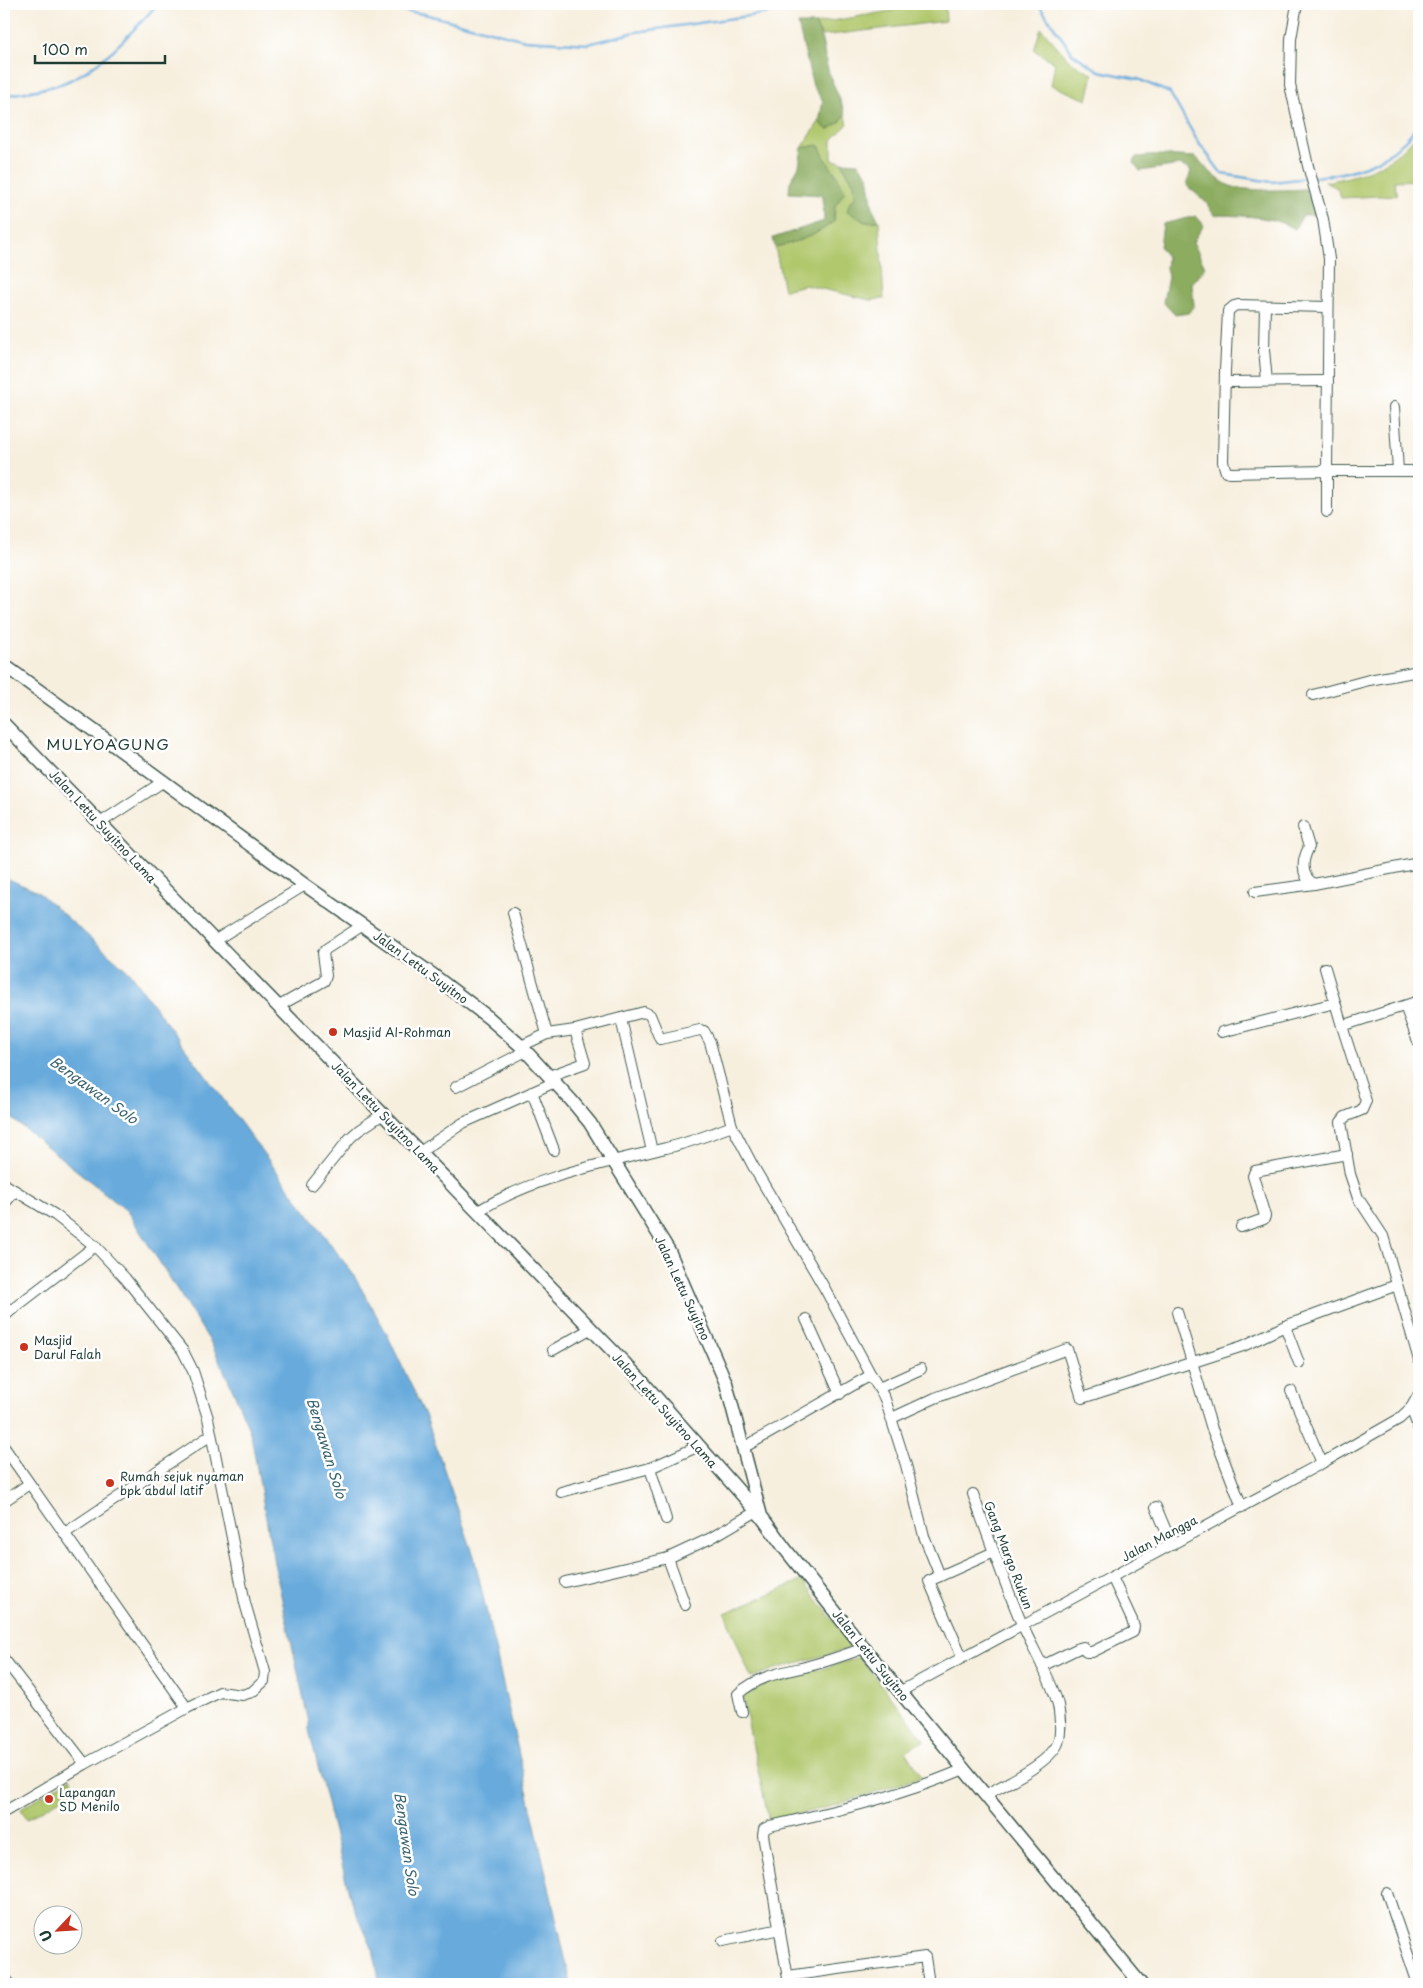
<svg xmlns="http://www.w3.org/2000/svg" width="1423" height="1988" font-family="'Playpen Sans',sans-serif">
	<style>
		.green { fill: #b1c86d; stroke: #688250 }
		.forest { fill: #8cac60; stroke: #56744a }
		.water { fill: #68aadc; stroke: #447488 }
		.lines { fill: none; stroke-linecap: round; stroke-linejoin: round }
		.stream { stroke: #68aadc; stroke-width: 2.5 }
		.minor-casing { stroke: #3f584e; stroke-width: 12 }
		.major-casing { stroke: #3f584e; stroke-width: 15 }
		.minor { stroke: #fff; stroke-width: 10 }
		.major { stroke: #fff; stroke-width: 12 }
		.poi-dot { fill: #c8321e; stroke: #fff; stroke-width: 2 }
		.labels { text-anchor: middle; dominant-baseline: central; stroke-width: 5; stroke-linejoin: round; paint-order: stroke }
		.street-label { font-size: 12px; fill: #1f3d34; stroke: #fff }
		.poi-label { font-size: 12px; fill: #1f3d34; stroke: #fff; text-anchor: start }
		.water-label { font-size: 14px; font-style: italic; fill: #39636f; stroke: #fff }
		.quarter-label { font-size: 15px; letter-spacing: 1px; fill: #1f3d34; stroke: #fff }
	</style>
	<rect width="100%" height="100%" fill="#fff"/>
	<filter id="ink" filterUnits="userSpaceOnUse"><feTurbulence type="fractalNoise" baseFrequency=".02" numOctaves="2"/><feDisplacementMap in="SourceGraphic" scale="10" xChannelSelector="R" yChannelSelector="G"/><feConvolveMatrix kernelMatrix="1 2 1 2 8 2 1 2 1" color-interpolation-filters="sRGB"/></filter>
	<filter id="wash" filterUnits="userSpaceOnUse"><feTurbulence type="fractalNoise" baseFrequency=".0096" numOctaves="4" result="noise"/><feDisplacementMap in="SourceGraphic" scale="20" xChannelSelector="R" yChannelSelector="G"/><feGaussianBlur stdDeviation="1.12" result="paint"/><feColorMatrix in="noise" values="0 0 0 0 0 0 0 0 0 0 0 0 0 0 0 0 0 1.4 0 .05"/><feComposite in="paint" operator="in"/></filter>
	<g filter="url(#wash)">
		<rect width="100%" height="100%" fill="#f7efde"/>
		<g class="green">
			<polygon points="931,4 945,4 946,21 822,36 815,24"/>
			<polygon points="1041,28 1070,61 1093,74 1087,100 1051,85 1055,63 1034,50"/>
			<path d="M845,114L848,124L832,140V160L843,162L844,168L854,183L855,199L865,222L879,221L884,299L870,300L805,285L784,290L775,247C797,242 816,236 834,221L838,176L825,161L819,145L802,148L819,122L828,130L841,121Z"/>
			<path d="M1419,132V180L1394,181L1397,195L1341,198L1337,188L1325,182C1365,175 1393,165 1419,132Z"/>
			<path d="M802,1580L854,1647C820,1658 784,1664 751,1678L725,1613Z"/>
			<polygon points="859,1657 925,1740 906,1751 922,1777 833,1806 769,1821 742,1696 776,1678 822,1669"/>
			<polygon points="71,1778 77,1789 27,1819 21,1809"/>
		</g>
		<g class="forest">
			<path d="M798,24H815C825,41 823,55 829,73C834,87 841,100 845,114L841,121L828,130L819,122L823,101L813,86Z"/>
			<path d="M819,145C825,162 837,174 845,191L834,208V221C816,236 797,242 775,247L773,238L824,221L823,195L789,193L790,182L799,166L802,148Z"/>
			<path d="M1161,155L1196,157C1205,167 1215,178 1228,185C1242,192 1290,190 1306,189L1317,215H1303L1295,229C1271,215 1242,216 1214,215L1205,201L1187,186L1191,170L1180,165L1140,171L1134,163L1136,157Z"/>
			<polygon points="843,162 858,163 868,175 873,209 879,221 865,222 847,211 850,201 855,199 854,183 844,168"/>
			<polygon points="1196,216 1204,225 1193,242 1205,267 1192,284 1194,305 1189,313 1175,315 1163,302 1168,277 1166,268 1167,257 1160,247 1163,224"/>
		</g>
		<polygon class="water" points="4,877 38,892 128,971 353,1274 386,1332 426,1417 474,1556 571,1984 380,1984 373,1950 351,1901 309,1730 309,1723 274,1563 251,1435 233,1390 211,1343 127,1211 4,1112"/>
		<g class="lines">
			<g class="stream">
				<polyline points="358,4 424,14 525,40 588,44 636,32 832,4"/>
				<polyline points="1038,4 1073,54 1099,71 1138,79 1170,93 1198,142 1222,174 1272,182 1308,178"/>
				<path d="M4,96C23,92 51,89 68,81C104,65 131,32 158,4"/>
				<path d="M1314,177C1358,173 1393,161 1419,123"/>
			</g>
		</g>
	</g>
	<g filter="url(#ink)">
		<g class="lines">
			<defs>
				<g id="minor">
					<polyline points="1297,4 1291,39 1290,85 1308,166 1323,219 1329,259 1327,471 1419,471"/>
					<polyline points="1265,306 1264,350 1267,381"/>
					<polyline points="1225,382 1328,381"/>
					<polyline points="1394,407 1398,471"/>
					<polyline points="1327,512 1327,471 1231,473 1226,472 1223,462 1225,371 1228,311 1234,306 1238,305 1328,307"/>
					<polyline points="1313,695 1369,680 1419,671"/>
					<polyline points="100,823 164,781"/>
					<path d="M1303,827L1309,847C1302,860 1300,876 1314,884L1419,863"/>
					<polyline points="1255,892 1314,884"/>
					<polyline points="513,913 547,1034"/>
					<polyline points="214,941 305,885"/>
					<polyline points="1325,968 1342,1026"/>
					<polyline points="1419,1001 1342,1026 1366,1101 1362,1110 1345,1117 1341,1122 1350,1174 1358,1198 1383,1236 1419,1360"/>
					<polyline points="279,1006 324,981 326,976 323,953 326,949 363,925"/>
					<polyline points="1405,1006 1419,1044"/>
					<polyline points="621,1019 652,1151"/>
					<polyline points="1222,1032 1335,1003"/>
					<polyline points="521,1046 547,1034 575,1030 644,1012 650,1015 660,1039 700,1030 704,1031 710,1042 732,1126 753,1166 825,1289 871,1375 885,1399 906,1465 924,1536 940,1576"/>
					<polyline points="549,1076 585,1063 575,1030"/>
					<polyline points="456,1087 526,1051"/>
					<polyline points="532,1092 554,1150"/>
					<polyline points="420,1152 463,1123 555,1082"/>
					<polyline points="4,1184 55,1215 95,1246 125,1278 183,1351 193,1371 208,1418 245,1603 265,1672 264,1681 252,1692 242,1695 220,1692 187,1708"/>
					<polyline points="312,1185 350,1138 359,1130 383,1114"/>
					<polyline points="4,1204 15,1191"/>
					<path d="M478,1211C536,1176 602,1164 666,1148C689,1143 711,1134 732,1126"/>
					<polyline points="1241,1227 1264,1219 1265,1216 1253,1176 1255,1171 1347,1154"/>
					<polyline points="4,1305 9,1312 4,1317"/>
					<polyline points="9,1312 95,1246"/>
					<polyline points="1177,1312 1212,1429 1242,1507"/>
					<polyline points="806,1319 840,1394"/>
					<polyline points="1285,1326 1299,1363"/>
					<polyline points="553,1350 590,1329"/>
					<polyline points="879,1388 921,1369"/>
					<polyline points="1291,1391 1322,1463"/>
					<polyline points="1411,1408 1419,1429"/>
					<polyline points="892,1418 935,1398 1067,1349 1082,1398 1243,1346 1285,1326 1397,1285"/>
					<polyline points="4,1447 187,1708 85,1764"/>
					<polyline points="743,1448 871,1375"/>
					<polyline points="650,1468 666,1519"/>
					<polyline points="561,1492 650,1468 699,1446"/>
					<path d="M973,1494C989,1539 1005,1585 1024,1629C1034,1651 1053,1683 1058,1705C1060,1717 1062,1731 1058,1743C1049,1764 1005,1784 985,1795"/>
					<polyline points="4,1501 29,1484"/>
					<polyline points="1156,1507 1172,1545"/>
					<polyline points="65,1533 211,1435"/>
					<polyline points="668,1558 685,1605"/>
					<polyline points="565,1582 668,1558 711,1538 757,1511"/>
					<polyline points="962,1657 929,1581 994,1552"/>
					<polyline points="4,1659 85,1764 4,1812"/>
					<polyline points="1042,1666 1079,1648 1083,1647 1086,1652 1092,1652 1133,1632 1134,1627 1132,1620 1112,1577"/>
					<polyline points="901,1691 1322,1463 1399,1419 1411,1408 1419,1394"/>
					<path d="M742,1712L738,1694C759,1676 779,1673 805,1667C825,1662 845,1655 864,1648"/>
					<polyline points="1387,1893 1418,1984"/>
					<polyline points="723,1941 780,1929"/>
					<polyline points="788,1976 925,1957 929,1984"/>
					<polyline points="4,1977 10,1984"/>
					<path d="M789,1984L763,1835L764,1829L770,1826C836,1811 902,1796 964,1769"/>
				</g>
				<g id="major">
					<polyline points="4,665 305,885 433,975 489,1018 521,1046 571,1100 590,1123 669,1251 726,1383 761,1516 786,1550 864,1648 1141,1984"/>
					<polyline points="4,724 640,1379 759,1514"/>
				</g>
			</defs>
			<use href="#minor" class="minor-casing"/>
			<use href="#major" class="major-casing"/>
			<use href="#minor" class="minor"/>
			<use href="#major" class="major"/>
		</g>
	</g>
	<g class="poi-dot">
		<circle cx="333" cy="1032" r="5"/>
		<circle cx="24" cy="1347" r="5"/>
		<circle cx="110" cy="1483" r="5"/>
		<circle cx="49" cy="1799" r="5"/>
	</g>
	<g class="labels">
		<g class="street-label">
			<text transform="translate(103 826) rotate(47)">Jalan Lettu Suyitno Lama</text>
			<text transform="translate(421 967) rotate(36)">Jalan Lettu Suyitno</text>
			<text transform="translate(386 1117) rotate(46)">Jalan Lettu Suyitno Lama</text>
			<text transform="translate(683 1288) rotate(65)">Jalan Lettu Suyitno</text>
			<text transform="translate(665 1410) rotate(48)">Jalan Lettu Suyitno Lama</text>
			<text transform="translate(1159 1538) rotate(-28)">Jalan Mangga</text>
			<text transform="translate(1009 1555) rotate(69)">Gang Margo Rukun</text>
			<text transform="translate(871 1655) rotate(51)">Jalan Lettu Suyitno</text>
		</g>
		<g class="poi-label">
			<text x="343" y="1032">Masjid Al-Rohman</text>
			<text x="34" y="1340">Masjid<tspan x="34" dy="14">Darul Falah</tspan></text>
			<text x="120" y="1476">Rumah sejuk nyaman<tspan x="120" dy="14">bpk abdul latif</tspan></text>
			<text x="59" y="1792">Lapangan<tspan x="59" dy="14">SD Menilo</tspan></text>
		</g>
		<g class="water-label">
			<text transform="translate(94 1090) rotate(36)">Bengawan Solo</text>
			<text transform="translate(327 1448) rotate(73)">Bengawan Solo</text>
			<text transform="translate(407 1844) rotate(82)">Bengawan Solo</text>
		</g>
		<g class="quarter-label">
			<text x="108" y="743">MULYOAGUNG</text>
		</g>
	</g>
	<rect width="1423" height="1988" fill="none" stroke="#fff" stroke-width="20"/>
	<g transform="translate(58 1930) rotate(245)"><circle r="24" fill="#ffffff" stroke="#a5b1ae"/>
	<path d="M0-4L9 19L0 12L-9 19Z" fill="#c8321e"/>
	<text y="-8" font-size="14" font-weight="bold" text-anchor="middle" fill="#1f3d34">U</text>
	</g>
	<path d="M35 55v8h130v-8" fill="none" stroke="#1f3d34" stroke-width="2.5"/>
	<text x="42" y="55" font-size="15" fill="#1f3d34" stroke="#ffffff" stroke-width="4" paint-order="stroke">100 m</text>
</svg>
